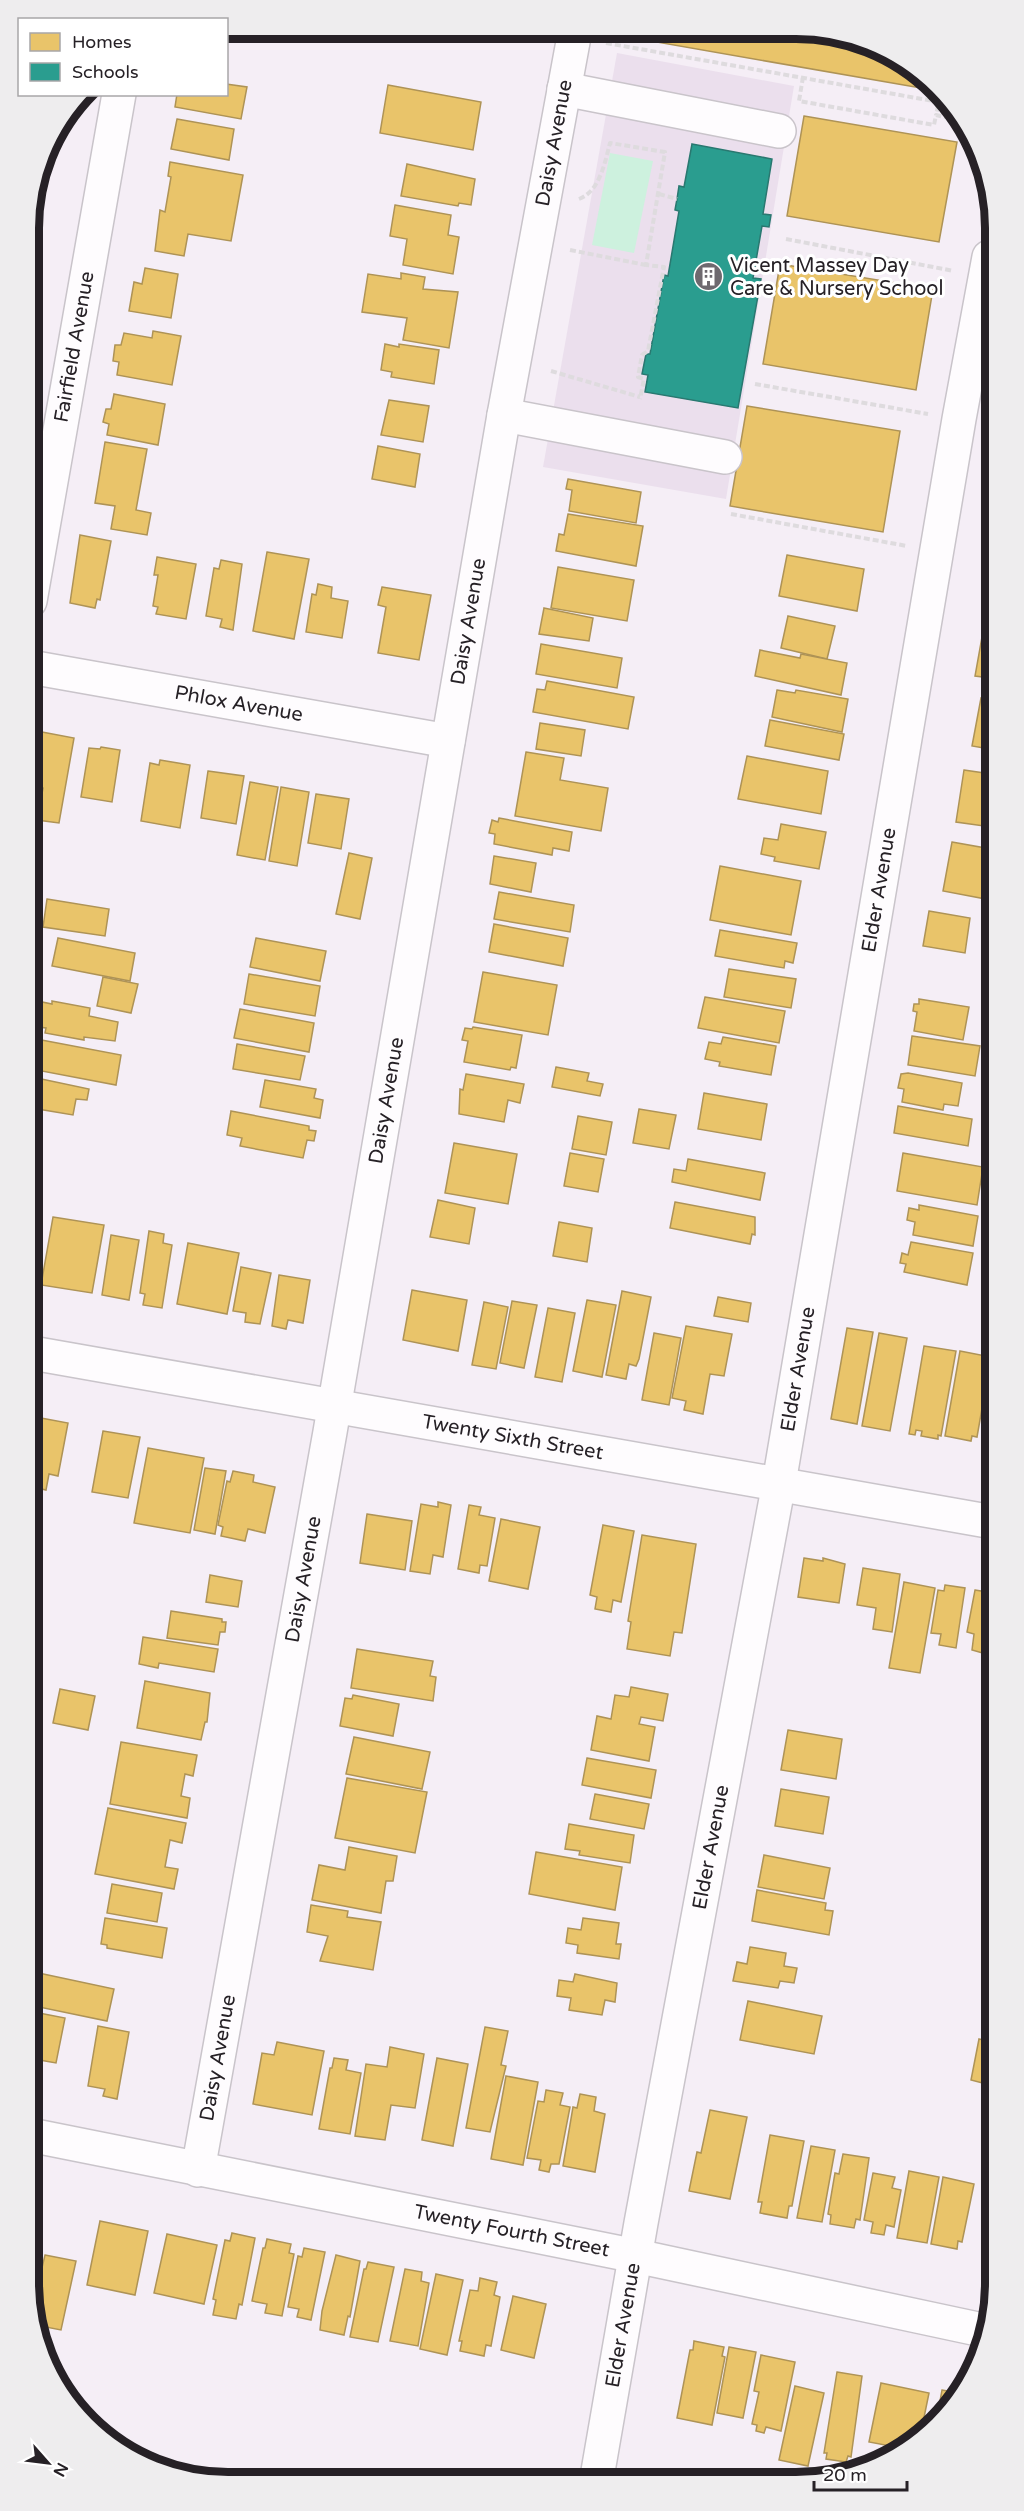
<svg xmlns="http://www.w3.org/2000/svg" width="1024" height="2511" font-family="'Varela Round',sans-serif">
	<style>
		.built { fill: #ebdfed }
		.green { fill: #cdf1de }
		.homes { fill: #e9c46a; stroke: #ae9356; stroke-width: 1.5 }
		.schools { fill: #2a9d8f; stroke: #297870; stroke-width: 1.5 }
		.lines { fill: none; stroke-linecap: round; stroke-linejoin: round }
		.minor-casing { stroke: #c9c4ca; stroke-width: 36 }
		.path { stroke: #dedbde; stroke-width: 4; stroke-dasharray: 6 3; stroke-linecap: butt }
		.minor { stroke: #fefcfe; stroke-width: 33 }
		.labels { text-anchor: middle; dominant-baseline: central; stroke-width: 6; stroke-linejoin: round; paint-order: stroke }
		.street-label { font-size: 20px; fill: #262126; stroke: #fff }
		.poi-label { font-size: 20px; fill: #262126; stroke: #fff; text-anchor: start }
		.rim { fill: none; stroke: #262126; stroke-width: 8 }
	</style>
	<rect width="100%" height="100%" fill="#f5eef6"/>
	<polygon class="built" points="617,53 794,86 726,499 543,467"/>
	<polygon class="green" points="610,153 653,161 634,253 592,245"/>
	<g class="homes">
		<polygon points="647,31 834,32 928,78 938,91 645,40"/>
		<polygon points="226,84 247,87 241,119 175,107 177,94 226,94"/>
		<polygon points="388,85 481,102 473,150 380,133"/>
		<polygon points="804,116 957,142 939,242 787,216"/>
		<polygon points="177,119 234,129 229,160 171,149"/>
		<polygon points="170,162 243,175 231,241 188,234 184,256 155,251 160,210 165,212 171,177 168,176"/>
		<polygon points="407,164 475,179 471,205 459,203 458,206 401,196"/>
		<polygon points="395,205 451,215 448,235 459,237 453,274 403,265 407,239 390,236"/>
		<polygon points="780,264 933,289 916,390 763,364"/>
		<polygon points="145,268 178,274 171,318 129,311 134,282 142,284"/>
		<polygon points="401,273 425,277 423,289 458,292 449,348 403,340 407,318 362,312 368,274 401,279"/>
		<polygon points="153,331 181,336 172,385 117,375 119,362 113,361 115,345 121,345 124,333 152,338"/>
		<polygon points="385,344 399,347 399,344 439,350 434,384 391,377 392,372 381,370"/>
		<polygon points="114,394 165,404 158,445 107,435 109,424 103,422 106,409 111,409"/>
		<polygon points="389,400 429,406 423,442 381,435"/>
		<polygon points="747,406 900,431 883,532 730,506"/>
		<polygon points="105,442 147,449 136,510 151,513 147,535 111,529 115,506 95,503"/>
		<polygon points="378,446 420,454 415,487 372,479"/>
		<polygon points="568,479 641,492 636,523 569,511 572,490 566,489"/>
		<polygon points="568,514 643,526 636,566 556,551 559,534 564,535"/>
		<polygon points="80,535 111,541 100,600 97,599 95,608 70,603"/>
		<polygon points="267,552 309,559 294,639 253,631"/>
		<polygon points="787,555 864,569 857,611 779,596"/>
		<polygon points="157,557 196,564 186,619 156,614 158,607 153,606 158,575 154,575"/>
		<polygon points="221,560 242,564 233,630 220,627 222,619 206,616 214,568 219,569"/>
		<polygon points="558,567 634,580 627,621 551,608"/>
		<polygon points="318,584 332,587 331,598 348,601 342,638 306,632 312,594 316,595"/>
		<polygon points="382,587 431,595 419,660 378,653 386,607 378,605"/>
		<polygon points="544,608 593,618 589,641 539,634"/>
		<polygon points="788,616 835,626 827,659 781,648"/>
		<polygon points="982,637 990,639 990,678 975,676"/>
		<polygon points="541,644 622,658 617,688 536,674"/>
		<polygon points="760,650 800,658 801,654 847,663 841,695 755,676"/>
		<polygon points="547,681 634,697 628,729 533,712 537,689 545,690"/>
		<polygon points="777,690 795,693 796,690 848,699 842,732 772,717"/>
		<polygon points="981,698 990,700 990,749 972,746"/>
		<polygon points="770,720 844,734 839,760 765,746"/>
		<polygon points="540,723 585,730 581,756 536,749"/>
		<polygon points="42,732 74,738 59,823 37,820 43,788 32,786"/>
		<polygon points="101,747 120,750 112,802 81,797 89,748 100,749"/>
		<polygon points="526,752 564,758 560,780 608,788 601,831 515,816"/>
		<polygon points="747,756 828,771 821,814 738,799"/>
		<polygon points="160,760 190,765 180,828 141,821 150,763 159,765"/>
		<polygon points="964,770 991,774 991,827 956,822"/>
		<polygon points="208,771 244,776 236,824 201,818"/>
		<polygon points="250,782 278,787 265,860 237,855"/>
		<polygon points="281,787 309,792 297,866 269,861"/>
		<polygon points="316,794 349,799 341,849 308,843"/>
		<polygon points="499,818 572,832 569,851 553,848 552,855 494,844 495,834 489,833 492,820 498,822"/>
		<polygon points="781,824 826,832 819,869 774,861 775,857 761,854 764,838 778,840"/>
		<polygon points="952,842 991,849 991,900 943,891"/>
		<polygon points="349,853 372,858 360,919 336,914"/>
		<polygon points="494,856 536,863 531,892 490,884"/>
		<polygon points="720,866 801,881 791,935 710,920"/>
		<polygon points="499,892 574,905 570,932 494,919"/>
		<polygon points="47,899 109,909 105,936 43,927"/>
		<polygon points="929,911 970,918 965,953 923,946"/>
		<polygon points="494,924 568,938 563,966 489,952"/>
		<polygon points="720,930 797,943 793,963 785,961 784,968 715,956"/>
		<polygon points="58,938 135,953 130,981 52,966"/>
		<polygon points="256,938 326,951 320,981 250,967"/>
		<polygon points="729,969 796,979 791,1008 724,997"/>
		<polygon points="483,972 557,985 548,1035 474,1022"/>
		<polygon points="249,974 320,986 315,1016 244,1004"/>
		<polygon points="103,977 138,984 131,1013 97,1006"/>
		<polygon points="705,997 785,1011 779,1043 698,1028"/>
		<polygon points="919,999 969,1007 963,1040 914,1031 917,1012 913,1011 914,1004 919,1004"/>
		<polygon points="52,1001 90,1008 89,1016 118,1022 115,1041 84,1037 84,1040 45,1033 46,1028 38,1027 42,1002 52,1004"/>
		<polygon points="240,1009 314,1023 309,1052 234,1038"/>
		<polygon points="473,1027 522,1035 516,1068 511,1067 510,1070 464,1062 468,1041 462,1040 465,1028 472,1029"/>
		<polygon points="912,1036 980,1046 975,1076 908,1065"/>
		<polygon points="723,1037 776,1046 771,1075 719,1066 720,1062 705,1059 709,1042 721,1044"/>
		<polygon points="31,1038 121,1055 116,1085 31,1069"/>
		<polygon points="237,1044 305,1056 300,1080 233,1069"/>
		<polygon points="556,1067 589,1073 587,1081 603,1084 600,1096 552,1087"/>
		<polygon points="908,1073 962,1083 958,1106 944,1104 943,1110 902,1102 904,1089 898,1088 901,1074"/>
		<polygon points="466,1074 524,1084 520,1103 508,1100 504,1122 459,1114 460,1089 463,1090"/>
		<polygon points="32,1077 89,1089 87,1100 76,1099 73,1115 32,1108"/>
		<polygon points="265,1080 316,1089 314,1098 323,1100 320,1118 260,1107"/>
		<polygon points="704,1093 767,1104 761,1140 698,1129"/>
		<polygon points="898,1106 972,1119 968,1146 894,1133"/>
		<polygon points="639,1109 676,1115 669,1149 633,1143"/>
		<polygon points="231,1111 309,1126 309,1130 316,1131 314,1141 307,1140 303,1158 240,1146 242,1138 227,1135"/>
		<polygon points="578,1116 612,1122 606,1155 572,1149"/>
		<polygon points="454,1143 517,1154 508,1204 445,1193"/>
		<polygon points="570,1153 604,1159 598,1192 564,1186"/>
		<polygon points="903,1153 983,1167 977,1205 897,1191"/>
		<polygon points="688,1159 765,1173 760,1200 672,1182 674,1169 686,1171"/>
		<polygon points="438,1200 475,1208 469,1244 430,1237"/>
		<polygon points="675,1202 755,1217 755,1235 752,1234 750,1244 670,1228"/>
		<polygon points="919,1205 978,1216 973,1246 913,1235 915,1222 907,1220 909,1208 919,1210"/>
		<polygon points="53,1217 104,1225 92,1293 41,1285"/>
		<polygon points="559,1222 592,1228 587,1262 553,1256"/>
		<polygon points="149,1231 164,1234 163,1243 172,1245 162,1308 143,1305 145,1294 140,1293"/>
		<polygon points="111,1235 139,1240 129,1300 102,1295"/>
		<polygon points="911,1242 973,1253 967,1285 904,1272 906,1264 900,1263 902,1253 908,1255"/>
		<polygon points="188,1243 239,1253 227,1314 177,1304"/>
		<polygon points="241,1267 271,1273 260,1324 245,1322 246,1313 233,1311"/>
		<polygon points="279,1275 310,1280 303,1323 288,1320 286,1329 272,1326"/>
		<polygon points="412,1290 467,1300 458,1351 403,1340"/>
		<polygon points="622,1291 651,1297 639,1359 636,1366 629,1364 626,1379 606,1375"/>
		<polygon points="718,1297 751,1303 748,1322 714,1316"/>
		<polygon points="587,1300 616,1305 602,1377 573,1371"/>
		<polygon points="512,1301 537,1305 524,1368 500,1363"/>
		<polygon points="484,1302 508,1307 496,1369 472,1365"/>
		<polygon points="548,1308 575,1313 562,1382 535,1377"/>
		<polygon points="686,1326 732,1334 724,1376 710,1374 703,1414 684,1410 686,1401 672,1398"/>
		<polygon points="847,1328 873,1332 857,1424 831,1419"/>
		<polygon points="654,1333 681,1338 669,1405 642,1400"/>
		<polygon points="879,1333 907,1338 890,1431 862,1426"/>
		<polygon points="924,1346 956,1351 941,1436 938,1435 938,1439 921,1436 922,1431 916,1430 915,1435 909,1434"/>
		<polygon points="960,1351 991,1357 977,1437 972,1436 971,1441 945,1436"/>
		<polygon points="41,1418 68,1423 58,1476 49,1474 46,1490 33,1487 36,1472 33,1471 33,1460"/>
		<polygon points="103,1431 140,1437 128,1498 92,1492"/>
		<polygon points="148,1448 204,1458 190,1533 134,1523"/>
		<polygon points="205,1468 226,1471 215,1534 194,1530"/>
		<polygon points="233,1471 254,1475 253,1482 275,1487 265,1533 248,1529 245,1541 221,1536 223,1527 218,1525 227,1481 230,1482"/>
		<polygon points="438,1502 451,1505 443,1557 433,1555 430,1574 410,1571 421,1504 438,1507"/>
		<polygon points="469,1505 481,1507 479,1515 495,1518 487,1566 480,1565 479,1573 458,1569"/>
		<polygon points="367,1514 412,1521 405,1570 360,1563"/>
		<polygon points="501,1519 540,1527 528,1589 489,1581"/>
		<polygon points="603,1525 634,1531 621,1602 613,1600 611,1612 595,1609 597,1597 590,1595"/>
		<polygon points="642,1535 696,1544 682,1633 674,1632 670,1656 627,1649 631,1622 628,1621"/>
		<polygon points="804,1558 823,1561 823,1558 845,1564 839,1603 798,1597"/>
		<polygon points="863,1568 900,1574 892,1632 873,1629 876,1608 857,1605"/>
		<polygon points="210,1575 242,1581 238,1607 206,1602"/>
		<polygon points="904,1582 935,1588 920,1673 889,1668"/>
		<polygon points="945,1585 965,1588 956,1648 939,1645 941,1634 931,1633 938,1590 944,1591"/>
		<polygon points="975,1590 993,1593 993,1656 972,1650 974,1634 967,1632"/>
		<polygon points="171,1611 222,1619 222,1622 226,1622 225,1632 220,1632 218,1645 167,1638"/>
		<polygon points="143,1637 218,1649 214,1672 159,1663 158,1668 139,1664"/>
		<polygon points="357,1649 433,1661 430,1676 436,1677 433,1701 351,1688"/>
		<polygon points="145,1681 210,1693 207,1722 205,1722 201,1740 137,1728"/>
		<polygon points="631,1687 668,1694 663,1721 641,1717 639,1724 655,1727 649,1761 591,1750 597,1716 611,1719 615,1695 629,1697"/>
		<polygon points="60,1689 95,1696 88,1730 53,1723"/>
		<polygon points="353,1695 399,1704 393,1736 340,1726 345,1698 352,1699"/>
		<polygon points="788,1730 842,1739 836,1779 781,1770"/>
		<polygon points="354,1737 430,1752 422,1789 346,1774"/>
		<polygon points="121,1742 197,1755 193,1776 185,1774 181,1796 190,1798 187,1818 110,1804"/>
		<polygon points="587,1758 656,1770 651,1798 582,1785"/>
		<polygon points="347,1778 427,1792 415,1853 335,1838"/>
		<polygon points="781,1789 829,1797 823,1834 775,1826"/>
		<polygon points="595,1794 649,1804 644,1829 590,1819"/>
		<polygon points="108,1808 186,1823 182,1843 170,1840 165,1867 178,1869 174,1889 95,1874"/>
		<polygon points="569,1824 634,1835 630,1863 579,1855 580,1851 565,1849"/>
		<polygon points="349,1847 397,1856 393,1881 386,1881 381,1913 312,1900 319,1865 345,1870"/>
		<polygon points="536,1852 622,1867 615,1910 529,1894"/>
		<polygon points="764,1855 830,1868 824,1899 758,1887"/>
		<polygon points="112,1884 162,1893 157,1922 107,1913"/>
		<polygon points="757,1890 826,1903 825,1910 833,1911 829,1935 752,1921"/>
		<polygon points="311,1905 348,1911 347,1917 381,1922 373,1970 320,1961 328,1936 307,1932"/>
		<polygon points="105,1918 167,1928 162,1958 107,1948 107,1945 101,1944"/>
		<polygon points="583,1918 619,1923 616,1944 621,1944 619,1959 577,1953 578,1945 566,1943 568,1928 581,1930"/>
		<polygon points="993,1932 994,1932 994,1962 988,1961"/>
		<polygon points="750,1947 786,1953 784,1966 797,1968 794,1983 780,1981 778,1988 733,1981 737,1962 747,1964"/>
		<polygon points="34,1972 114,1989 107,2021 34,2006"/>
		<polygon points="575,1974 617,1983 615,2002 605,2000 602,2015 569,2010 571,1998 557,1996 559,1980 573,1982"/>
		<polygon points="748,2001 822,2016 814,2054 740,2040"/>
		<polygon points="34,2012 65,2018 56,2063 34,2059"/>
		<polygon points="98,2026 129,2032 117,2099 103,2096 105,2089 88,2086"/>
		<polygon points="485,2027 508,2031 501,2065 506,2066 490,2132 466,2128"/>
		<polygon points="979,2039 994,2042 994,2086 971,2080"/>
		<polygon points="277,2042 324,2051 312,2115 253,2104 262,2053 274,2055"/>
		<polygon points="390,2047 424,2054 415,2108 391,2105 385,2140 355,2136 366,2064 387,2067"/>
		<polygon points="334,2058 348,2060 346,2070 361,2073 350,2134 319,2129 330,2068 332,2068"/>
		<polygon points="437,2058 468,2064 453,2146 422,2140"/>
		<polygon points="506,2076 538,2082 523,2165 491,2159"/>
		<polygon points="546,2090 563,2093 560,2105 570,2107 559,2164 551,2164 549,2172 539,2170 541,2160 527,2158 538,2101 544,2102"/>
		<polygon points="580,2094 596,2097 594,2111 605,2114 595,2172 563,2166 573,2107 577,2108"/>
		<polygon points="710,2110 747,2117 730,2199 689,2191 697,2152 701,2153"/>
		<polygon points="770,2135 804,2141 792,2206 789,2206 787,2218 760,2213 762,2202 758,2202"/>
		<polygon points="811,2146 835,2150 822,2222 797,2218"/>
		<polygon points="843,2154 869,2158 860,2220 856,2219 854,2228 830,2224 831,2215 828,2214 835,2173 839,2174"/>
		<polygon points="909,2171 939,2177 927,2243 897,2238"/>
		<polygon points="873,2173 895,2177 892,2188 901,2190 894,2227 886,2225 884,2235 871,2233 873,2222 864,2220"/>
		<polygon points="943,2177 974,2184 962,2242 958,2241 957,2249 931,2244"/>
		<polygon points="100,2221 148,2231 135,2295 87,2285"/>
		<polygon points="232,2233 255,2238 242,2305 239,2304 236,2319 213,2315 216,2300 213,2299 225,2240 230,2241"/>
		<polygon points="167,2234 217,2245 204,2304 154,2293"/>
		<polygon points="267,2239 291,2244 289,2253 294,2254 282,2316 265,2313 267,2304 252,2301 263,2248 265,2248"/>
		<polygon points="304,2248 325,2252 311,2320 297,2317 299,2309 288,2307 298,2256 302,2257"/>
		<polygon points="45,2255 76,2261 61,2330 35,2325 35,2275 40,2276"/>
		<polygon points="336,2255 360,2261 350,2317 348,2316 344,2335 320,2330 322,2311"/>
		<polygon points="368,2262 394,2267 378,2342 350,2337 364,2269 366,2269"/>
		<polygon points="405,2269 422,2272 421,2281 429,2283 418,2346 390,2341"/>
		<polygon points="436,2274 463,2280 447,2355 420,2349"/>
		<polygon points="480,2278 497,2282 494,2295 500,2297 491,2346 486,2345 484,2356 460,2351 462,2341 459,2341 470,2290 478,2291"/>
		<polygon points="513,2296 546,2304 534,2358 501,2350"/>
		<polygon points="694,2341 724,2347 722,2356 725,2357 712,2425 677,2418 690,2350 693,2350"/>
		<polygon points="729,2347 756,2352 743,2418 717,2413"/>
		<polygon points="761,2355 795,2362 781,2431 766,2427 764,2433 756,2431 757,2425 752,2424 759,2392 754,2391"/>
		<polygon points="837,2372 862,2376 851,2457 848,2456 846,2462 826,2459 827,2453 824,2453"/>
		<polygon points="881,2383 929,2393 920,2437 906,2449 869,2442"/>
		<polygon points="795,2386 824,2393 808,2466 779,2460"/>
		<polygon points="942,2390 959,2393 946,2414 936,2423"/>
		<polygon points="137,2460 188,2471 186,2478 140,2462"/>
	</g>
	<polygon class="schools" points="692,144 772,159 763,214 771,215 769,227 762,226 753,278 761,279 738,408 645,392 648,375 642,374 646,354 650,354 664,275 668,276 679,211 675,210 677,199 679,186 684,187"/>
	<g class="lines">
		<defs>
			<g id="minor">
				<polyline points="564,89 779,131"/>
				<polyline points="504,415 725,457"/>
				<path id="s1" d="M30,601L119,94"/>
				<path id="s2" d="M30,667L448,741"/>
				<path id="s3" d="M32,1353L993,1522"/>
				<path id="s4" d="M35,2136L636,2256L987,2331"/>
				<path id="s5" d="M198,2170L330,1432L504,415L575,31"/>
				<path id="s6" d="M597,2477L641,2223L779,1483L959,419L989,257"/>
			</g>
		</defs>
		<use href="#minor" class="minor-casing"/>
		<g class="path">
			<polyline points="606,43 939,102 936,115"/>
			<polyline points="803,77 799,101 934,125 936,115 962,121"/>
			<polyline points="659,194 677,199"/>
			<path d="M579,199C600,191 605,162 610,143L665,152L646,265L664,267L648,351L642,355L638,377L644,379L640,399"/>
			<polyline points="786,239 954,271"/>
			<polyline points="570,250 646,265"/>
			<polyline points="551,371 640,397"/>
			<polyline points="755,384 928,414"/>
			<polyline points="731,514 907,546"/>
		</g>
		<use href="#minor" class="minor"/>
	</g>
	<defs>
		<symbol id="building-disc" viewBox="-11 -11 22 22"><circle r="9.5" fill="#6e696f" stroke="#fff"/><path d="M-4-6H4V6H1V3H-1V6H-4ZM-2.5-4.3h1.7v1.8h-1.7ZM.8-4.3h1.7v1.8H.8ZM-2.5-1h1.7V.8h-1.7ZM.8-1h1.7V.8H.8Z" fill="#fff"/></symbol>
	</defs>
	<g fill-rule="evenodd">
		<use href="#building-disc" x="692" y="260" width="33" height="33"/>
	</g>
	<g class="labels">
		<g class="street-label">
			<text stroke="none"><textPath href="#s5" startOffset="2058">Daisy Avenue</textPath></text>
			<text stroke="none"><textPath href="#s1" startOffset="258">Fairfield Avenue</textPath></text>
			<text stroke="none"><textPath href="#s5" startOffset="1572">Daisy Avenue</textPath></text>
			<text stroke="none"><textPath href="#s2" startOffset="212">Phlox Avenue</textPath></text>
			<text stroke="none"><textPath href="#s6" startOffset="1612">Elder Avenue</textPath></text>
			<text stroke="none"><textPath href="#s5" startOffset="1086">Daisy Avenue</textPath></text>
			<text stroke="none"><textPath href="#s6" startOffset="1126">Elder Avenue</textPath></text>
			<text stroke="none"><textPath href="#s3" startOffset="488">Twenty Sixth Street</textPath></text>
			<text stroke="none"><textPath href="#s5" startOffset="600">Daisy Avenue</textPath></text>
			<text stroke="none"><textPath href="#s6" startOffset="640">Elder Avenue</textPath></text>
			<text stroke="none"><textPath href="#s5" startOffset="114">Daisy Avenue</textPath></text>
			<text stroke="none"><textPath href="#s4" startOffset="486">Twenty Fourth Street</textPath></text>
			<text stroke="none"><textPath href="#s6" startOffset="154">Elder Avenue</textPath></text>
		</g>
		<g class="poi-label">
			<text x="730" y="266">Vicent Massey Day<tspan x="730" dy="23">Care &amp; Nursery School</tspan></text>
		</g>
	</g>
	<path d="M0 0H1024V2511H0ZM228 39H796A189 189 0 0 1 985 228V2283A189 189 0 0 1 796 2472H228A189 189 0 0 1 39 2283V228A189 189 0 0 1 228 39Z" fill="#eeedee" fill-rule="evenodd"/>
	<path class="rim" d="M228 39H796A189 189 0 0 1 985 228V2283A189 189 0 0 1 796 2472H228A189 189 0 0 1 39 2283V228A189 189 0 0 1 228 39Z"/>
	<rect x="18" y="18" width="210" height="78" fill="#ffffff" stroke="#a8a6a8" stroke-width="1.5"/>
	<rect x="30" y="33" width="30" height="18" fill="#e9c46a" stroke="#a8a6a8" stroke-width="1.5"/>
	<text x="72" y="48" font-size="18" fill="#262126">Homes</text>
	<rect x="30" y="63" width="30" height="18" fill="#2a9d8f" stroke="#a8a6a8" stroke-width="1.5"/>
	<text x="72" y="78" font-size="18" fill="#262126">Schools</text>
	<g transform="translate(48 2463) rotate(118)" stroke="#ffffff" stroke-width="4.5" paint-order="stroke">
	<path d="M0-4.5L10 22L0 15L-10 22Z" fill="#262126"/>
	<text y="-9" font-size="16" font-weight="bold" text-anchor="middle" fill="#262126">N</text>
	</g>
	<path d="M814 2481v9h93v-9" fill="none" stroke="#262126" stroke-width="3"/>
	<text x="823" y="2481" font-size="18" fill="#262126" stroke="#ffffff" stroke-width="4.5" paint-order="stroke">20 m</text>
</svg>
